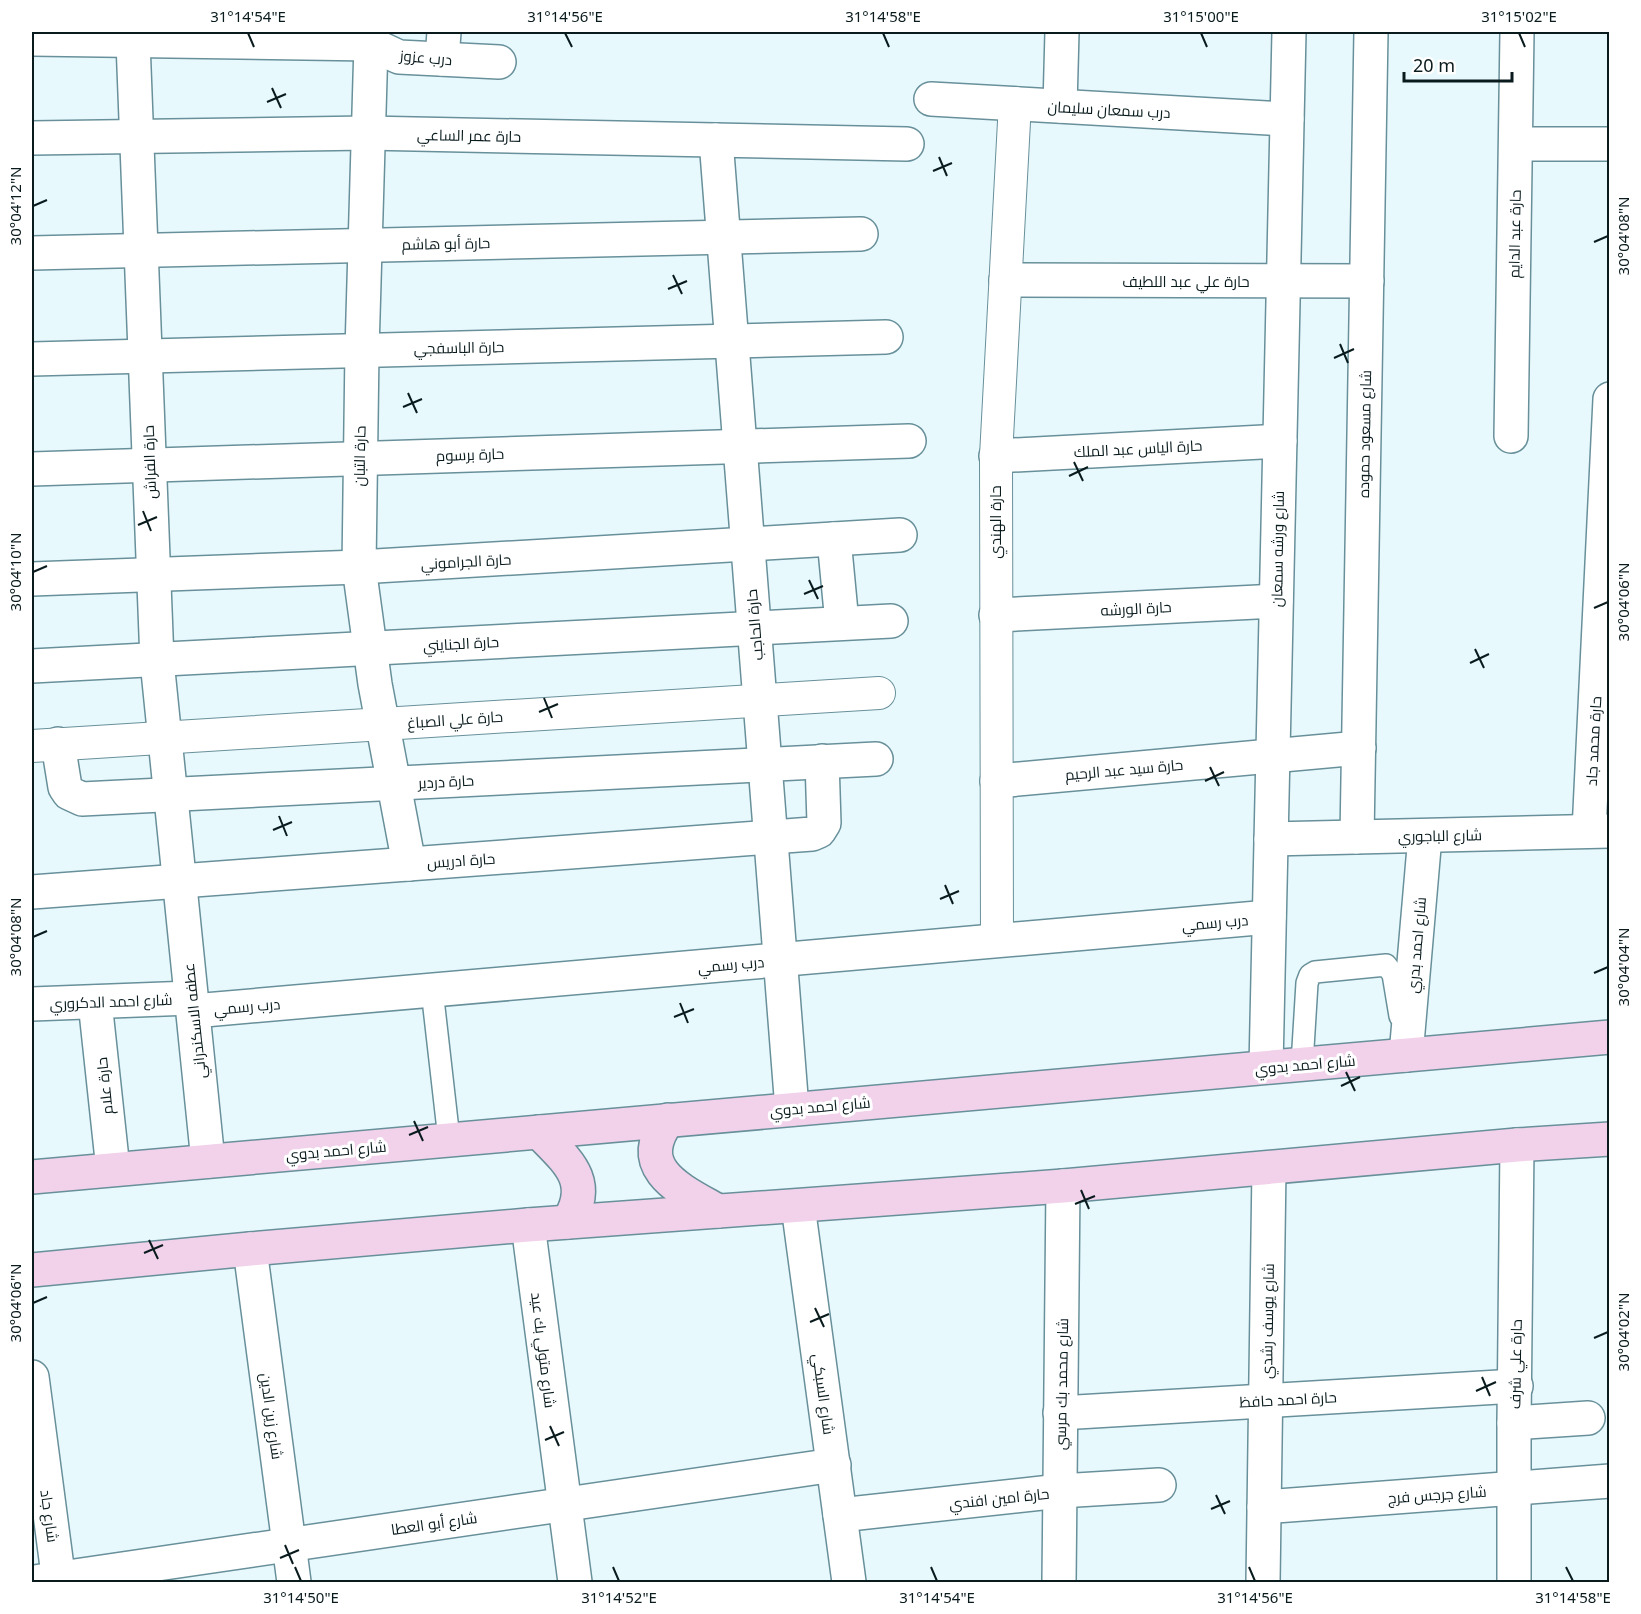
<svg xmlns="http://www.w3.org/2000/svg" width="1641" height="1614" font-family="'Noto Sans',Cairo,sans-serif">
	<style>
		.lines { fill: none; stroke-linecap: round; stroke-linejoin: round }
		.service-casing { stroke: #68909a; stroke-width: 24 }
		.pedestrian-casing { stroke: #68909a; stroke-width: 34 }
		.minor-casing { stroke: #68909a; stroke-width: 36 }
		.secondary-casing { stroke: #68909a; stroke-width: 36 }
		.service { stroke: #fff; stroke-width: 21 }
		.pedestrian { stroke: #fff; stroke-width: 32 }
		.minor { stroke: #fff; stroke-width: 33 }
		.secondary { stroke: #f2d1ea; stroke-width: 33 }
		.ticks { fill: none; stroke: #0a1b1e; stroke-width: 2 }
		.labels { text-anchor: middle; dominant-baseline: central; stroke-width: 6; stroke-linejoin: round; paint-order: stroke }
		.street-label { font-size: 15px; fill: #0a1b1e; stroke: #fff }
		.neatline { fill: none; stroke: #0a1b1e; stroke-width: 2 }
		.ticks-label { font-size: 15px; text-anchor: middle; fill: #0a1b1e }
	</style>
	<rect width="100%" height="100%" fill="#e8f9fd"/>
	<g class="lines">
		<defs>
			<g id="service">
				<polyline points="432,990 449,1139"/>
				<polyline points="1302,1064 1307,983 1310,975 1315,972 1386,965 1393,974 1400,1016"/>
			</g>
			<g id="pedestrian">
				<polyline points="32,746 879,693"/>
				<polyline points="997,941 996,456 1015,103"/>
			</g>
			<g id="minor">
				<polyline points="32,39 371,44 399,57 499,62"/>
				<polyline points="133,42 157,661 208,1161"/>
				<polyline points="371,44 362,350 359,567 375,684 409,864"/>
				<polyline points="442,59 444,32"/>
				<polyline points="931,99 1287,119"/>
				<polyline points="1060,106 1062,32"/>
				<polyline points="32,138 367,133 907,144"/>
				<polyline points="716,140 792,1109"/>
				<polyline points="1516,144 1610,144"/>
				<polyline points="32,253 861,234"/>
				<polyline points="1006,280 1367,281"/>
				<polyline points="32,359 886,337"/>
				<polyline points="1511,436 1517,32"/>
				<polyline points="996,456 1280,441"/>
				<polyline points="32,469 909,441"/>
				<polyline points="834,539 842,623"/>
				<polyline points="32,579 359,567 900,535"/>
				<polyline points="996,615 1276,601"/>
				<polyline points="32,666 891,621"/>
				<polyline points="58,744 65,787 69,793 82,799 876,759"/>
				<polyline points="997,781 1359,748"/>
				<polyline points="1589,831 1610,399"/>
				<polyline points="1357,837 1371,32"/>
				<polyline points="1271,839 1610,831"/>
				<polyline points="32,892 812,834 819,831 824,823 822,761"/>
				<polyline points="95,1002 113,1169"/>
				<polyline points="32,1004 191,998"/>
				<polyline points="193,1011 1269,917"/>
				<polyline points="1406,1055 1425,836"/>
				<polyline points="1266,1067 1289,32"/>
				<polyline points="798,1206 849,1582"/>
				<polyline points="528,1225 575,1582"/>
				<polyline points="250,1249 294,1582"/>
				<polyline points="32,1377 59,1582"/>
				<polyline points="1060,1413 1516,1386"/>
				<polyline points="1514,1423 1588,1418"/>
				<polyline points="1264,1507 1610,1481"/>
				<polyline points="840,1515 1060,1491 1159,1485"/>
				<polyline points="34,1582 834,1465"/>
				<polyline points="1059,1582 1063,1186"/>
				<polyline points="1263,1582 1269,1168"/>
				<polyline points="1514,1582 1514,1423 1517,1145"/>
			</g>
			<g id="secondary">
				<path d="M668,1120C632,1169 681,1190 718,1211"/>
				<path d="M539,1132C567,1161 594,1181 568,1222"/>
				<polyline points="32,1177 1610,1037"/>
				<polyline points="32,1270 250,1249 528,1225 1063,1186 1517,1145 1610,1139"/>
			</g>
		</defs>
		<use href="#service" class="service-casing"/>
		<use href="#pedestrian" class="pedestrian-casing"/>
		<use href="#minor" class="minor-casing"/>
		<use href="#secondary" class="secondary-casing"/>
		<use href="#service" class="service"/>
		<use href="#pedestrian" class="pedestrian"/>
		<use href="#minor" class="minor"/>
		<use href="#secondary" class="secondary"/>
	</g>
	<path class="ticks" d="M248,33L254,47M565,33L572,47M883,33L889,47M1201,33L1207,47M1519,33L1525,47M272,88L281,108M267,102L286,94M939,157L947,176M933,171L952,163M33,206L47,200M1594,242L1608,236M673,275L682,294M668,289L687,281M1340,344L1348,363M1334,358L1354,349M408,393L417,413M403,407L422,399M1074,462L1083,481M1069,476L1088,467M143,511L151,531M138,525L157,517M33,572L47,566M809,580L818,599M804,594L823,586M1594,608L1608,602M1475,649L1484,668M1470,663L1489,654M544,698L552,718M539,712L558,704M1210,767L1219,786M1205,781L1224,772M279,816L287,836M273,830L292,822M945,885L953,904M940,899L959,891M33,937L47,931M1594,973L1608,967M680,1003L688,1023M674,1017L694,1009M1346,1072L1355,1091M1341,1086L1360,1077M414,1121L423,1141M409,1135L428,1127M1081,1190L1089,1209M1075,1204L1095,1196M149,1240L158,1259M144,1253L163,1245M33,1303L47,1297M815,1308L824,1327M810,1322L829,1314M1594,1338L1608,1332M1482,1377L1490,1396M1476,1391L1496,1382M550,1426L559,1446M545,1440L564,1432M1216,1495L1225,1514M1211,1509L1230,1501M285,1545L293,1564M280,1558L299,1550M295,1567L301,1581M613,1567L619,1581M931,1567L937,1581M1249,1567L1255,1581M1566,1567L1573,1581"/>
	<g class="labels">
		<g class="street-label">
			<text transform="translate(426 57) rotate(5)">درب عزوز</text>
			<text transform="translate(1109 109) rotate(3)">درب سمعان سليمان</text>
			<text transform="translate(469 135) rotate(1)">حارة عمر الساعي</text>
			<text transform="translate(1514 234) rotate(-89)">حارة عبد الدايم</text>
			<text transform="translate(446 243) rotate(-1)">حارة أبو هاشم</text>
			<text x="1186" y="281">حارة علي عبد اللطيف</text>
			<text transform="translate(459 347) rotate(-1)">حارة الباسفجي</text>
			<text transform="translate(1364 434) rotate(-89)">شارع مسعود حموده</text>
			<text transform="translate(1138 448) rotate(-3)">حارة الياس عبد الملك</text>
			<text transform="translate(470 454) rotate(-2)">حارة برسوم</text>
			<text transform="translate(359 456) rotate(-89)">حارة التبان</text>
			<text transform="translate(149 462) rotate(-92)">حارة الفراش</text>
			<text transform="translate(995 522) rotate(-90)">حارة الهندي</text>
			<text transform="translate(1277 549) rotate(-89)">شارع ورشه سمعان</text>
			<text transform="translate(466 561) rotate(-3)">حارة الجراموني</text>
			<text transform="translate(1136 608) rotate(-3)">حارة الورشه</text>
			<text transform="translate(754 625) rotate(-95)">حارة الحاجب</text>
			<text transform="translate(461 643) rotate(-3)">حارة الجنايني</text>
			<text transform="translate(455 719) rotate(-4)">حارة علي الصباغ</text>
			<text transform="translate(1593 741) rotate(-87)">حارة محمد جاد</text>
			<text transform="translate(1124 769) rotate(-5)">حارة سيد عبد الرحيم</text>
			<text transform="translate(446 781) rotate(-3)">حارة دردير</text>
			<text transform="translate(1440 835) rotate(-1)">شارع الباجوري</text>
			<text transform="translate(461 860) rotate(-4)">حارة ادريس</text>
			<text transform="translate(1215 922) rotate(-5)">درب رسمي</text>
			<text transform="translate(1416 945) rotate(-85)">شارع احمد بدري</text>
			<text transform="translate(731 964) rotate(-5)">درب رسمي</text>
			<text transform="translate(111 1001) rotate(-2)">شارع احمد الدكروري</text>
			<text transform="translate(247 1006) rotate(-5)">درب رسمي</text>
			<text transform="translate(194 1021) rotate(-96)">عطفه الاسكندراني</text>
			<text transform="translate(1305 1064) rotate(-5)">شارع احمد بدوي</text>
			<text transform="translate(104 1086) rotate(-96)">حارة علام</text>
			<text transform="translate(820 1106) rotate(-5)">شارع احمد بدوي</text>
			<text transform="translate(336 1150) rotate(-5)">شارع احمد بدوي</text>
			<text transform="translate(1267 1321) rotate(-89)">شارع يوسف رشدي</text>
			<text transform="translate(544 1350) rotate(83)">شارع متولي بك عيد</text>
			<text transform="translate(1515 1364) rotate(-89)">حارة علي شرف</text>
			<text transform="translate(1061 1384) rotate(-89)">شارع محمد بك مرسي</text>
			<text transform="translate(824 1394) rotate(82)">شارع السبكي</text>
			<text transform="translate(1288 1399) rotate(-3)">حارة احمد حافظ</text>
			<text transform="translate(272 1416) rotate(82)">شارع زين الدين</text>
			<text transform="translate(1437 1494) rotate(-4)">شارع جرجس فرج</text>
			<text transform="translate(999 1498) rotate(-6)">حارة امين افندي</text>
			<text transform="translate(50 1516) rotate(82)">شارع جاد</text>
			<text transform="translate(434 1523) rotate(-8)">شارع أبو العطا</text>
		</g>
	</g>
	<rect width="1641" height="1614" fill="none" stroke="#ffffff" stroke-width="66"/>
	<path d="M1404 72v9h108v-9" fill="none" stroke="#0a1b1e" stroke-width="3"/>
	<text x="1413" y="72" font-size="18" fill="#0a1b1e" stroke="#ffffff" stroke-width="4.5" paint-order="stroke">20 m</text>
	<rect x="33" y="33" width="1575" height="1548" class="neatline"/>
	<g class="ticks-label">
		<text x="248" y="22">31°14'54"E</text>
		<text x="565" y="22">31°14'56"E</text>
		<text x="883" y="22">31°14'58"E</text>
		<text x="1201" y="22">31°15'00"E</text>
		<text x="1519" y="22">31°15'02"E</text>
		<text transform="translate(16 206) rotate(-90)" y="5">30°04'12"N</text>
		<text transform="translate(1624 236) rotate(-90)" y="5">30°04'08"N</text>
		<text transform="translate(16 572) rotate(-90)" y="5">30°04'10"N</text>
		<text transform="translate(1624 602) rotate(-90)" y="5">30°04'06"N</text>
		<text transform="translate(16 937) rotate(-90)" y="5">30°04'08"N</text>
		<text transform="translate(1624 967) rotate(-90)" y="5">30°04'04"N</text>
		<text transform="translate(16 1303) rotate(-90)" y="5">30°04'06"N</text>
		<text transform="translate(1624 1332) rotate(-90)" y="5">30°04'02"N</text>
		<text x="301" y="1603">31°14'50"E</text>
		<text x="619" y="1603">31°14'52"E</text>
		<text x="937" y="1603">31°14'54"E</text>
		<text x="1255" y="1603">31°14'56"E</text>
		<text x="1573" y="1603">31°14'58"E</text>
	</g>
</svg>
